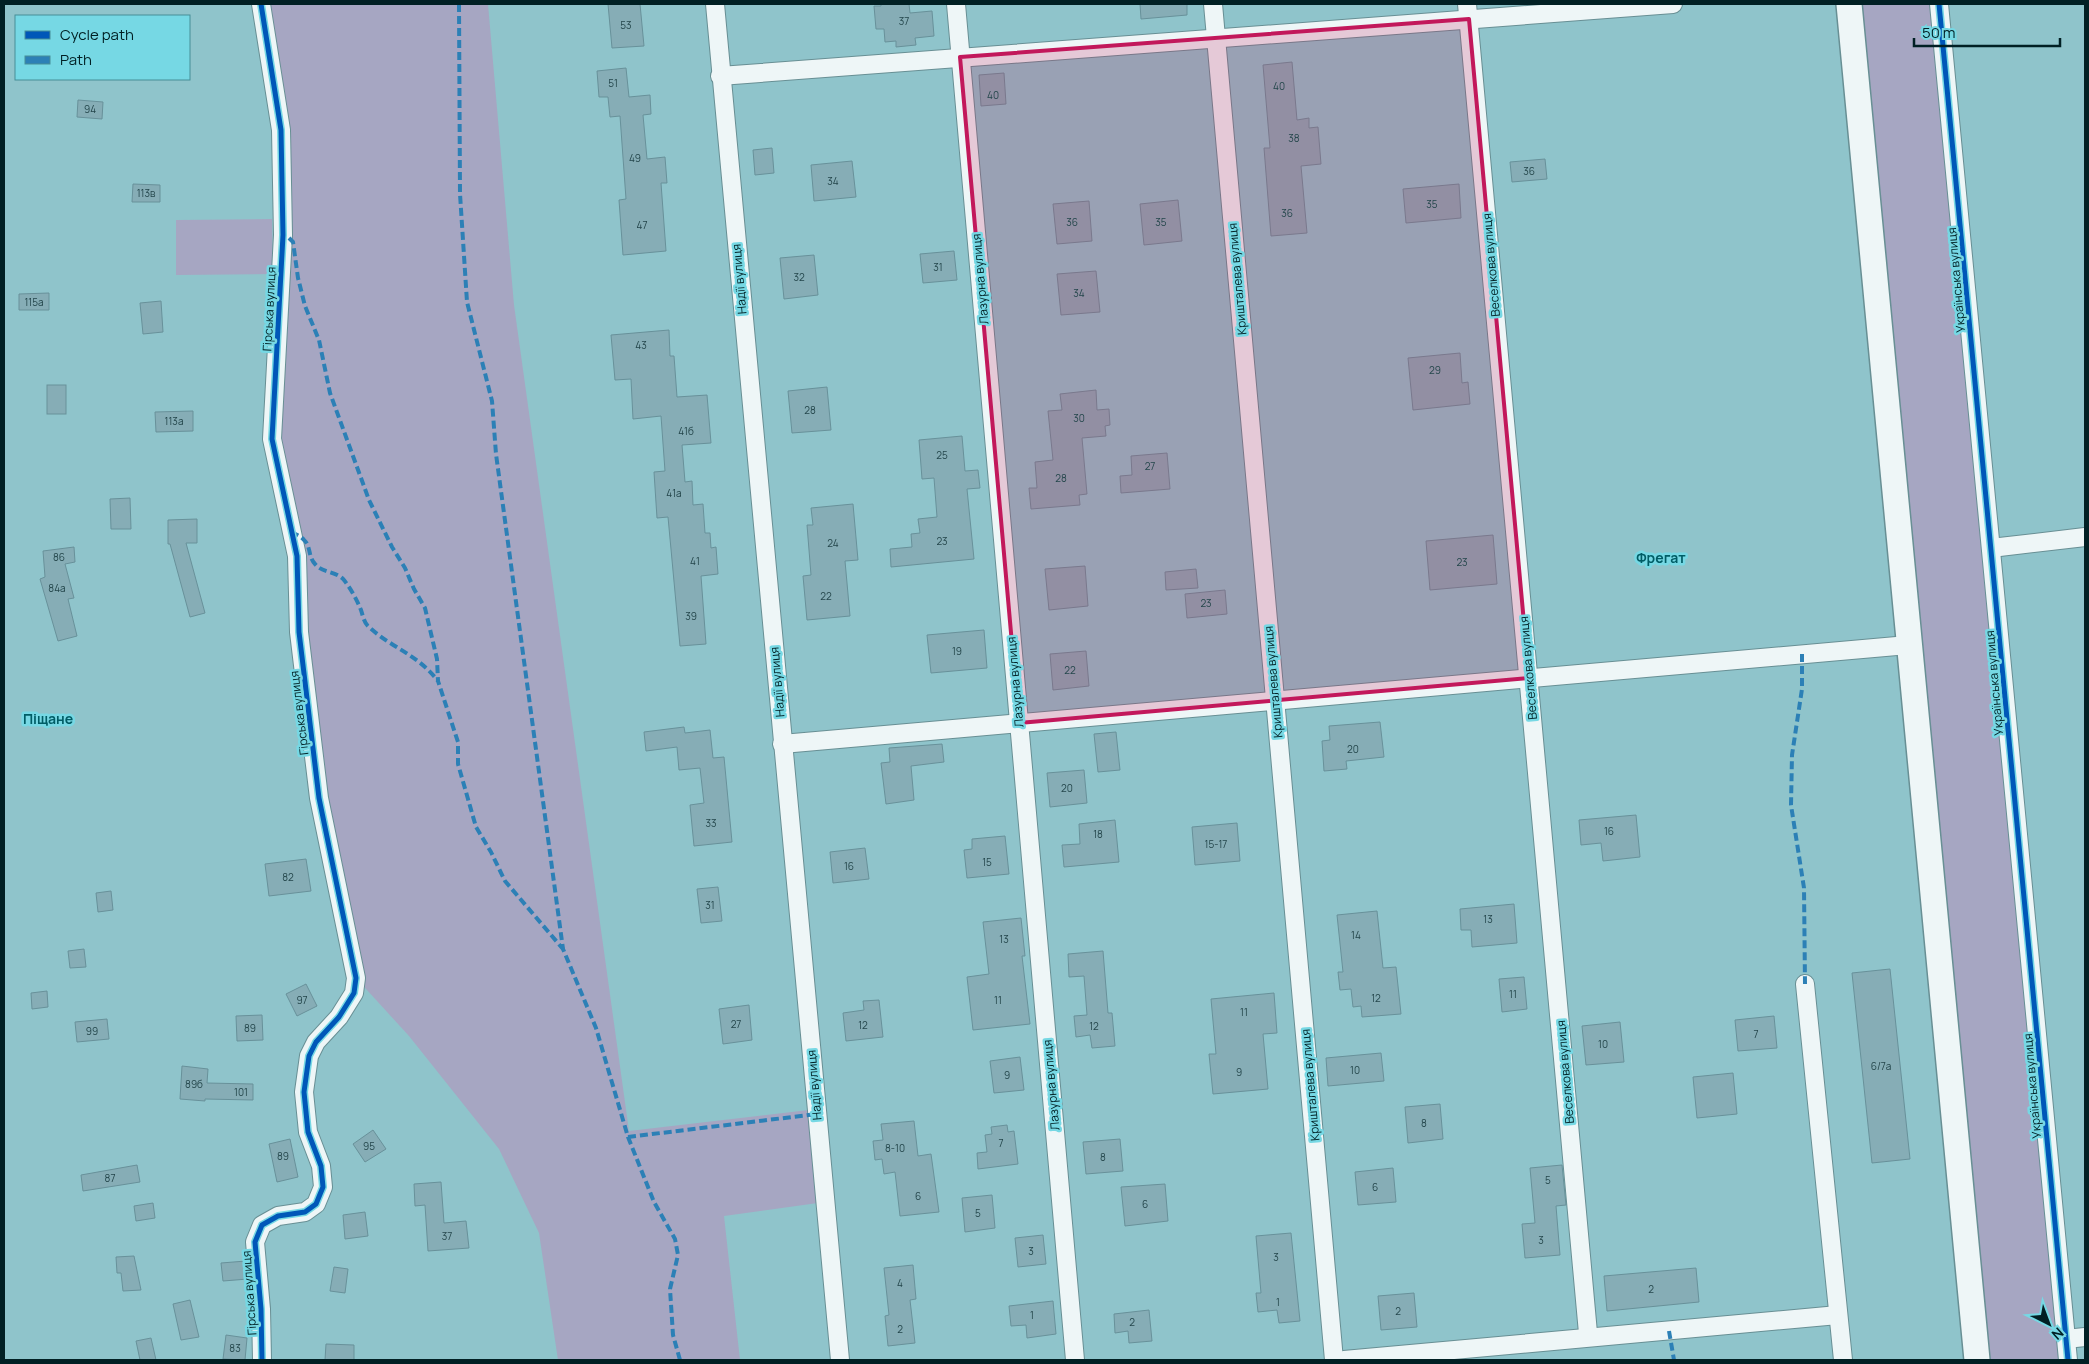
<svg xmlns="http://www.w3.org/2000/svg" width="2089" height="1364" font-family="Manrope,sans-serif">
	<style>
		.green { fill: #a6a6c2 }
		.building { fill: #86adb6; stroke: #68919a }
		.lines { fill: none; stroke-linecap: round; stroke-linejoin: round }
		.street-casing { stroke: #688f94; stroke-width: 20 }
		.secondary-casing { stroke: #688f94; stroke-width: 28 }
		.street { stroke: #eef6f7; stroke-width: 18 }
		.secondary { stroke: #eef6f7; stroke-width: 25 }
		.quiet { stroke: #2c80b6; stroke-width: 4; stroke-dasharray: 8 4; stroke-linecap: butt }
		.cycleway-casing { stroke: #76d8e4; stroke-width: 8 }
		.cycleway { stroke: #0057b8; stroke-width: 5 }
		.marked { fill: #c2185b; fill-opacity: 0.2; stroke: #c2185b; stroke-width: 4; stroke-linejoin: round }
		.labels { text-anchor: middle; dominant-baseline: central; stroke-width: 5; stroke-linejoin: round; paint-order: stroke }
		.number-label { font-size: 10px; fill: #24464b }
		.street-label { font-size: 12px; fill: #012024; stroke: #76d8e4 }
		.neighbourhood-label { font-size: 14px; font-weight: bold; fill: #005d66; stroke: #76d8e4 }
	</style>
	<rect width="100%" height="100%" fill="#8fc4cb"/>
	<g class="green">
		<polygon points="261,4 488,4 514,305 629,1131 817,1109 825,1202 724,1216 740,1360 558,1360 539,1233 499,1149 409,1036 356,978 299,632 272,439 283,235"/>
		<polygon points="1862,4 1939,4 2068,1360 1989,1360"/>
		<polygon points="272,219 273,274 176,275 176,220"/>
	</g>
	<g class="building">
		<polygon points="608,4 640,4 644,46 612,48"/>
		<polygon points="881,4 909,4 910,13 932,11 934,36 915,38 916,45 896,47 896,41 885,42 884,29 876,29 874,6 881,6"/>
		<polygon points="1140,4 1187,4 1187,15 1141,19"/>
		<polygon points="1292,62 1297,120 1309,118 1309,128 1318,127 1321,164 1301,166 1307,233 1271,236 1264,148 1270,148 1263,65"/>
		<polygon points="626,68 629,97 650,95 651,114 643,115 647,159 665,157 667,183 661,183 666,251 623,255 619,200 626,199 620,116 610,117 608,97 599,97 597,71"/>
		<polygon points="1004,73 1006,104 981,106 979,75"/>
		<polygon points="78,100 103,102 102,119 77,117"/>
		<polygon points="772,148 774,173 755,175 753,150"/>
		<polygon points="1545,159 1547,179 1512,182 1510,162"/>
		<polygon points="852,161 856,197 814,201 811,165"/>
		<polygon points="133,184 160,185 160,202 132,202"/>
		<polygon points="1459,184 1461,218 1406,223 1403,189"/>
		<polygon points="1178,200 1182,241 1144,245 1140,204"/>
		<polygon points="1089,201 1092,241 1057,244 1053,204"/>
		<polygon points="954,251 957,280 923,283 920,254"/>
		<polygon points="814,255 818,295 784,299 780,258"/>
		<polygon points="1096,271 1100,312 1061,315 1057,274"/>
		<polygon points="49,293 49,310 19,310 19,294"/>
		<polygon points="161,301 163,332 143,334 140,303"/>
		<polygon points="669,330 670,356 674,356 677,397 707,395 711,443 682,445 685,482 692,481 693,505 703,504 705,533 710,533 711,548 716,547 718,574 701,576 706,644 680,646 668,517 657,518 654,472 665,471 661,416 633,419 631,379 615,380 611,335"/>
		<polygon points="1460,353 1462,383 1468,382 1470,404 1413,410 1408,358"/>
		<rect x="47" y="385" width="19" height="29"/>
		<polygon points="827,387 831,430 792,433 788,391"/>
		<polygon points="1096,390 1097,410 1109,409 1110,425 1105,426 1106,436 1082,438 1087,494 1079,495 1080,505 1031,509 1029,488 1037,488 1035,462 1053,460 1048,411 1062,410 1060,394"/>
		<polygon points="193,411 193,431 156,432 155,412"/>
		<polygon points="962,436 965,471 978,470 980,488 967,489 974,559 891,567 890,549 912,547 911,534 920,533 918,519 937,517 934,478 922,479 919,440"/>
		<polygon points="1167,453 1170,489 1121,493 1120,476 1132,475 1131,456"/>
		<polygon points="130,498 131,529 111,529 110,499"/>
		<polygon points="853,504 858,560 845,561 850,616 807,620 803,576 811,575 807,525 813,525 811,508"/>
		<polygon points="197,519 197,543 186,543 205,613 190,617 170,544 168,544 168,520"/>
		<polygon points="1493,535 1497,584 1430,590 1426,541"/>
		<polygon points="74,547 75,562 65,564 74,598 68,599 77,636 58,641 40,579 45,577 43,551"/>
		<polygon points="1085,566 1088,606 1049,610 1045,569"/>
		<polygon points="1196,569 1198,588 1166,590 1165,572"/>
		<polygon points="1225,590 1227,614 1187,618 1185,594"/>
		<polygon points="984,630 987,668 931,673 927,635"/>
		<polygon points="1086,651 1089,686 1053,690 1050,654"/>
		<polygon points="1380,722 1384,757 1346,761 1347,769 1324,771 1322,741 1330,740 1329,726"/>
		<polygon points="684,727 685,733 710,730 713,758 724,757 732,842 694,846 690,805 704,803 700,768 679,770 677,747 646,751 644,732"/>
		<polygon points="1116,732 1120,770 1098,772 1094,734"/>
		<polygon points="942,744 944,762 911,766 914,800 886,804 881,763 890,762 889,748"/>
		<polygon points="1084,770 1087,803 1050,807 1047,773"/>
		<polygon points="1636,815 1640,857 1603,861 1601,843 1581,845 1579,820"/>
		<polygon points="1115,820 1119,862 1064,867 1062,845 1080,844 1079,824"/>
		<polygon points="1237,823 1240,861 1195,865 1192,827"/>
		<polygon points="1005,836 1009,874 967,878 964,850 972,849 972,839"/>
		<polygon points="865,848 869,879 833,883 830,852"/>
		<polygon points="306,859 311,891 269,896 265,864"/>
		<polygon points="718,887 722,921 701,923 697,889"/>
		<polygon points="111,891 113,910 98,912 96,893"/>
		<polygon points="1514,904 1517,943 1472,947 1471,930 1461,930 1460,909"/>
		<polygon points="1377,911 1383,968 1396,967 1401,1014 1362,1017 1361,1006 1353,1007 1351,989 1340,990 1338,972 1343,972 1337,915"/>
		<polygon points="1021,918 1025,956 1022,956 1030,1024 973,1030 967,977 989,974 983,922"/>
		<polygon points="84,949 86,967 70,968 68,951"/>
		<polygon points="1103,951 1108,1013 1112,1013 1115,1046 1092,1048 1090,1035 1076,1037 1074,1016 1087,1015 1084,976 1069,977 1068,954"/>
		<polygon points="1890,969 1910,1159 1872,1163 1852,973"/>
		<polygon points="1524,977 1527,1009 1502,1012 1499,979"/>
		<polygon points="306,984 317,1006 297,1016 286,994"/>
		<polygon points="47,991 48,1007 32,1009 31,993"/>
		<polygon points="1274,993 1277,1033 1263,1034 1268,1089 1213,1094 1209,1054 1216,1054 1211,999"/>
		<polygon points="879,1000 883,1037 846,1041 843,1013 864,1010 863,1001"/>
		<polygon points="749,1005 752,1040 723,1044 719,1009"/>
		<polygon points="262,1015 263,1040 237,1041 236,1016"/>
		<polygon points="1774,1016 1777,1048 1738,1051 1735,1020"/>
		<polygon points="107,1019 109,1039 77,1042 75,1022"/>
		<polygon points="1620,1022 1624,1062 1586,1065 1582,1026"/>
		<polygon points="1381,1053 1384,1081 1328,1086 1326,1058"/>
		<polygon points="1020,1057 1024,1090 994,1093 990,1061"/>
		<polygon points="182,1066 208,1069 207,1083 253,1084 253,1100 205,1099 205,1101 180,1099"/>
		<polygon points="1733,1073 1737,1114 1697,1118 1693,1077"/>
		<polygon points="1440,1104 1443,1139 1408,1143 1405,1107"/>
		<polygon points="914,1121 918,1156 931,1154 939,1212 900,1216 895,1172 884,1174 882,1159 875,1160 873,1141 883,1140 881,1124"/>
		<polygon points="1007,1125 1008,1132 1014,1131 1018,1164 978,1169 977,1153 987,1152 985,1135 992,1134 991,1127"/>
		<polygon points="373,1130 386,1149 365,1162 353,1144"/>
		<polygon points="290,1139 298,1177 277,1182 269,1144"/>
		<polygon points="1120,1139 1123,1171 1086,1174 1083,1142"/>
		<polygon points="137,1165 140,1182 83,1191 81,1175"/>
		<polygon points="1562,1165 1566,1205 1556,1206 1560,1255 1525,1258 1522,1224 1535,1223 1530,1168"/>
		<polygon points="1393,1168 1396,1202 1358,1205 1355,1172"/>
		<polygon points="441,1182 444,1223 466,1221 469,1248 428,1251 425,1205 415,1206 414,1184"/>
		<polygon points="1165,1184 1168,1221 1125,1226 1121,1187"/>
		<polygon points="992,1195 995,1228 965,1232 962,1198"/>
		<polygon points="153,1203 155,1218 136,1221 134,1206"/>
		<polygon points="365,1212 368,1236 345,1239 343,1215"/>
		<polygon points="1291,1233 1300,1321 1279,1323 1277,1310 1258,1312 1256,1293 1261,1293 1256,1236"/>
		<polygon points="1043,1235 1046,1264 1018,1267 1015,1238"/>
		<polygon points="134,1256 141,1290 123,1291 121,1273 117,1273 116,1257"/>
		<polygon points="246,1261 248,1279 223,1281 221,1263"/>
		<polygon points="913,1265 916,1299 910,1300 915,1343 888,1346 885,1316 889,1315 884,1268"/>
		<polygon points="334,1267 348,1269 345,1293 330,1291"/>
		<polygon points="1696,1268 1699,1302 1607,1311 1604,1276"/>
		<polygon points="1414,1293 1417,1327 1381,1330 1378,1296"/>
		<polygon points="190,1300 199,1337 181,1340 173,1304"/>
		<polygon points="1053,1301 1056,1334 1027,1338 1026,1325 1011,1326 1009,1306"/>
		<polygon points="1149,1310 1152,1341 1129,1343 1128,1331 1115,1333 1114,1314"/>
		<polygon points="226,1335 247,1338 245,1360 223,1359"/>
		<polygon points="151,1338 156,1360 140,1360 136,1341"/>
		<polygon points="326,1344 354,1345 354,1360 325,1360"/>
	</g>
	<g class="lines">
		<defs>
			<g id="street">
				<polyline points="261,4 281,130 283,235 272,439 297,556 299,632 319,798 356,978 354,993 339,1017 316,1042 309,1056 304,1092 308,1132 321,1166 323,1187 316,1204 305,1212 278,1216 262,1225 255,1242 261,1309 262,1360"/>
				<polyline points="715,4 840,1360"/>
				<polyline points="956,4 1075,1360"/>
				<polyline points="1213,4 1334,1360"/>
				<polyline points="1467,4 1588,1333"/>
				<polyline points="1939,4 2068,1360"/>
				<polyline points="720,76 1673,4"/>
				<polyline points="1991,548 2085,537"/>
				<polyline points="782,744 1908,645"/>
				<polyline points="1805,984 1843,1360"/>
				<polyline points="2066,1339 2085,1337"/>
				<polyline points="1344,1360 1838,1315"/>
			</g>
			<polyline id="secondary" points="1849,4 1977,1360"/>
		</defs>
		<use href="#street" class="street-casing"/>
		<use href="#secondary" class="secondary-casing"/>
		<use href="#street" class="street"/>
		<use href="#secondary" class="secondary"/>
		<g class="quiet">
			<polyline points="459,4 460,194 467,302 492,401 496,454 563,949 596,1028 628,1137 654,1202 675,1239 678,1255 670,1289 673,1335 680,1360"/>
			<polyline points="289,238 293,242 298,278 305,306 319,340 330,393 369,500 392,547 405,568 414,589 425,608 437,659 438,681 458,742 458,764 476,827 491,852 505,881 563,949"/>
			<path d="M291,532C295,534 301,536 304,540C311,546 308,557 315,564C322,573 336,571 344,580C351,589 357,600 361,610C363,616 364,623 369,627C393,649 416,653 438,681"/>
			<polyline points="1802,654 1802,689 1792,755 1791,805 1804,888 1805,984"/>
			<polyline points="628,1137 817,1114"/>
			<polyline points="1669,1331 1674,1360"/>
		</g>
		<defs>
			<g id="cycleway">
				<polyline points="261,4 281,130 283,235 272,439 297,556 299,632 319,798 356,978 354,993 339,1017 316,1042 309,1056 304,1092 308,1132 321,1166 323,1187 316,1204 305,1212 278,1216 262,1225 255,1242 261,1309 262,1360"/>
				<polyline points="1939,4 2068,1360"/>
			</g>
		</defs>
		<use href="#cycleway" class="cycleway-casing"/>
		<use href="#cycleway" class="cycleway"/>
	</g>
	<path class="marked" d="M1469,19L1529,678L1019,723L960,57Z"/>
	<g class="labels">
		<g class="number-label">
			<text x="904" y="21">37</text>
			<text x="626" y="25">53</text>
			<text x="613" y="83">51</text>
			<text x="1279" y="86">40</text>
			<text x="993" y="95">40</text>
			<text x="90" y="109">94</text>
			<text x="1294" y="138">38</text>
			<text x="635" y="158">49</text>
			<text x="1529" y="171">36</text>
			<text x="833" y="181">34</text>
			<text x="146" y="193">113в</text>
			<text x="1432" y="204">35</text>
			<text x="1287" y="213">36</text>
			<text x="1072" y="222">36</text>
			<text x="1161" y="222">35</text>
			<text x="642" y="225">47</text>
			<text x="938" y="267">31</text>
			<text x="799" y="277">32</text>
			<text x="1079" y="293">34</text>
			<text x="34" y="302">115а</text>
			<text x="641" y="345">43</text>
			<text x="1435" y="370">29</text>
			<text x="810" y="410">28</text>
			<text x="1079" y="418">30</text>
			<text x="174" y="421">113а</text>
			<text x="686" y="431">41б</text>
			<text x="942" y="455">25</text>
			<text x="1150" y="466">27</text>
			<text x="1061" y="478">28</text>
			<text x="674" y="493">41а</text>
			<text x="942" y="541">23</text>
			<text x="833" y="543">24</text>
			<text x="59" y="557">86</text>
			<text x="695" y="561">41</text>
			<text x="1462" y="562">23</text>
			<text x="57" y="588">84а</text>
			<text x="826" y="596">22</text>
			<text x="1206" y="603">23</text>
			<text x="691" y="616">39</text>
			<text x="957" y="651">19</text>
			<text x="1070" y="670">22</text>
			<text x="1353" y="749">20</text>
			<text x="1067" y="788">20</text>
			<text x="711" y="823">33</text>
			<text x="1609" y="831">16</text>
			<text x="1098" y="834">18</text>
			<text x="1216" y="844">15-17</text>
			<text x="987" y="862">15</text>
			<text x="849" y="866">16</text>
			<text x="288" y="877">82</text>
			<text x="710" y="905">31</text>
			<text x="1488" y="919">13</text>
			<text x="1356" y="935">14</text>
			<text x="1004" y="939">13</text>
			<text x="1513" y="994">11</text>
			<text x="1376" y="998">12</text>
			<text x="302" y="1000">97</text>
			<text x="998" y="1000">11</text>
			<text x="1244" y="1012">11</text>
			<text x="736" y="1024">27</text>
			<text x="863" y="1025">12</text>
			<text x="1094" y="1026">12</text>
			<text x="250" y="1028">89</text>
			<text x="92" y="1031">99</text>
			<text x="1756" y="1034">7</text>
			<text x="1603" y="1044">10</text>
			<text x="1881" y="1066">6/7а</text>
			<text x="1355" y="1070">10</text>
			<text x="1239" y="1072">9</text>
			<text x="1007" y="1075">9</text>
			<text x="194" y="1084">89б</text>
			<text x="241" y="1092">101</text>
			<text x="1424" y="1123">8</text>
			<text x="1001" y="1143">7</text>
			<text x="369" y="1146">95</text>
			<text x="895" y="1148">8-10</text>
			<text x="283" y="1156">89</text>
			<text x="1103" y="1157">8</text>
			<text x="110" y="1178">87</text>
			<text x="1548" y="1180">5</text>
			<text x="1375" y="1187">6</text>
			<text x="918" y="1196">6</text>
			<text x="1145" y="1204">6</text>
			<text x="978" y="1213">5</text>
			<text x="447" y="1236">37</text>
			<text x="1541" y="1240">3</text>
			<text x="1031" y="1251">3</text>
			<text x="1276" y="1257">3</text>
			<text x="900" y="1283">4</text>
			<text x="1651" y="1289">2</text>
			<text x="1278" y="1302">1</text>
			<text x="1398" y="1311">2</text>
			<text x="1032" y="1315">1</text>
			<text x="1132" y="1322">2</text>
			<text x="900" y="1329">2</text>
			<text x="235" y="1348">83</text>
		</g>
		<g class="street-label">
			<text transform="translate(1491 265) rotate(-95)">Веселкова вулиця</text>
			<text transform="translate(739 279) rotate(-95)">Надії вулиця</text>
			<text transform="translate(980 279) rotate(-95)">Лазурна вулиця</text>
			<text transform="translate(1237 279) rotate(-95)">Кришталева вулиця</text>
			<text transform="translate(1956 280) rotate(-95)">Українська вулиця</text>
			<text transform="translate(269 309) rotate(-87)">Гірська вулиця</text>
			<text transform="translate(1528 668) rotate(-95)">Веселкова вулиця</text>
			<text transform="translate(777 682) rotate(-95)">Надії вулиця</text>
			<text transform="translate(1015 682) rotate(-95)">Лазурна вулиця</text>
			<text transform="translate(1273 682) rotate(-95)">Кришталева вулиця</text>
			<text transform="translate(1994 683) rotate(-95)">Українська вулиця</text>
			<text transform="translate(299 713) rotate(-97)">Гірська вулиця</text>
			<text transform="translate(1565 1072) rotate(-95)">Веселкова вулиця</text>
			<text transform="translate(814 1085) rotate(-95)">Надії вулиця</text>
			<text transform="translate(1051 1085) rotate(-95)">Лазурна вулиця</text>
			<text transform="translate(1310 1085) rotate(-95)">Кришталева вулиця</text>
			<text transform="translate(2032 1086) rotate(-95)">Українська вулиця</text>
			<text transform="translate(249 1293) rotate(-94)">Гірська вулиця</text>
		</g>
		<g class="neighbourhood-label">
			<text x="1661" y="557">Фрегат</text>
			<text x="48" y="718">Піщане</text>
		</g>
	</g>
	<rect width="2089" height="1364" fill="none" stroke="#012024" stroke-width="10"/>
	<rect x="15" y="15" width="175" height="65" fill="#76d8e4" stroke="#478e97"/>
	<rect x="25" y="31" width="25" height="8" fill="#0057b8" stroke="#478e97"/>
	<text x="60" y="40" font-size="15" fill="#012024">Cycle path</text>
	<rect x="25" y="56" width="25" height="8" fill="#2c80b6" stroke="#478e97"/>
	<text x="60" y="65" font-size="15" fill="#012024">Path</text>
	<g transform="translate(2049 1324) rotate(138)" stroke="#76d8e4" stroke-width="4" paint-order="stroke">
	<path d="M0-4L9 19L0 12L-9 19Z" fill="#012024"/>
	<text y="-8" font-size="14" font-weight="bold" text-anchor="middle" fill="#012024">N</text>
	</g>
	<path d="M1914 38v8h146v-8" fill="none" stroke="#012024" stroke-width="2.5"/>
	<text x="1922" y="38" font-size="15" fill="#012024" stroke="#76d8e4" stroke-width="4" paint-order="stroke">50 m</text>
</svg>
